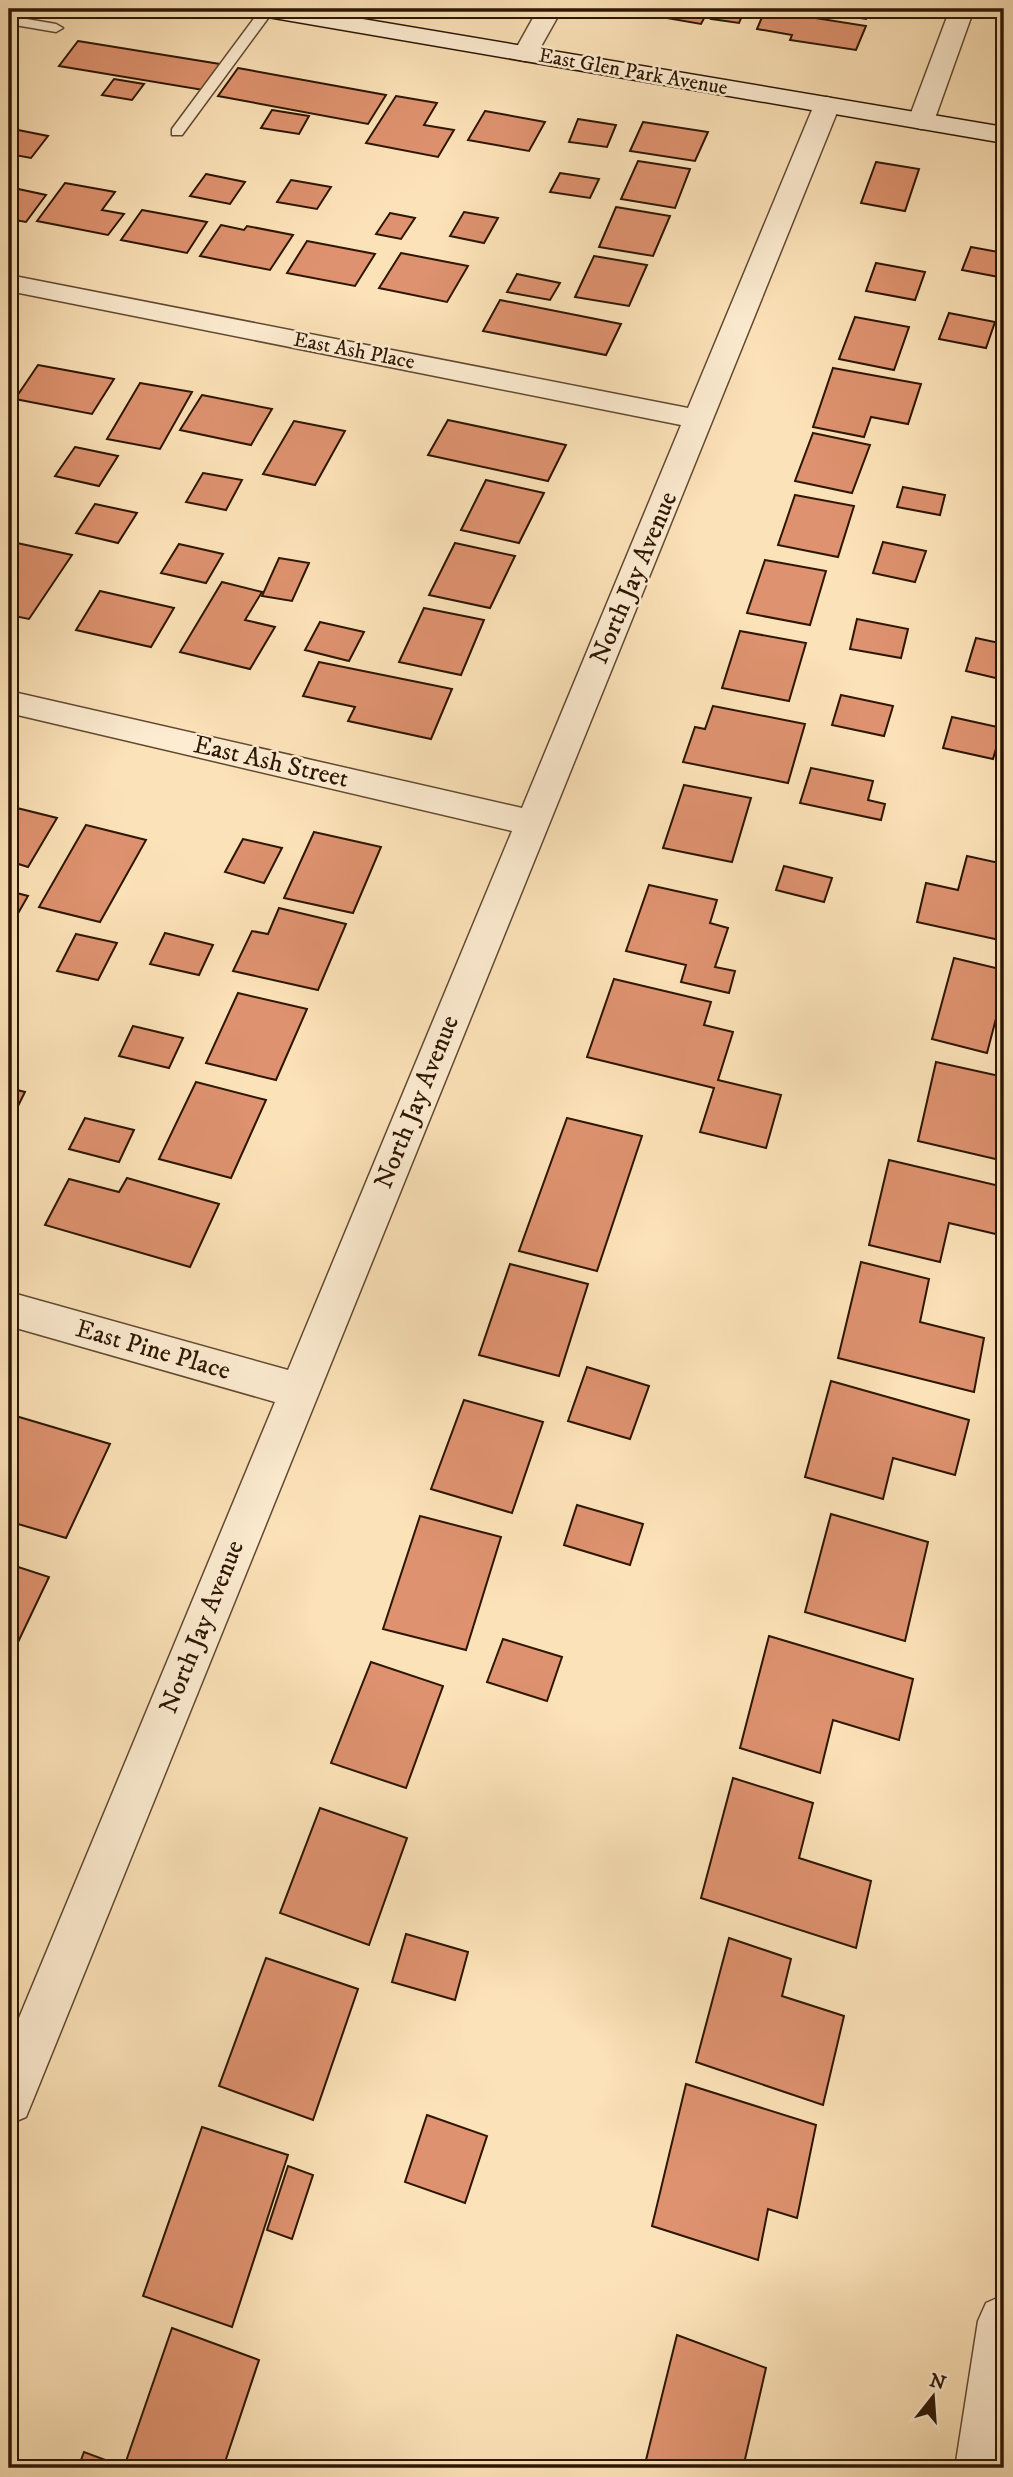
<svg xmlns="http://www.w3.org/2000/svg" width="1013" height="2477" font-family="'IM FELL DW Pica',serif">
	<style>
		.building { fill: #de926f; stroke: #2d1604; stroke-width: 2 }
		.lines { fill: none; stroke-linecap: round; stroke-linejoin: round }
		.service-casing { stroke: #614931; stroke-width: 3 }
		.minor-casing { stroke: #614931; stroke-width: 3 }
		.secondary-casing { stroke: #2d1604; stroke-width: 3 }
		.service { fill: #fdecd1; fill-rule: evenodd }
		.minor { fill: #fdecd1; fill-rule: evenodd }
		.secondary { fill: #fdecd1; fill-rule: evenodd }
		.labels { text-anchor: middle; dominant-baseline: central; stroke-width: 5; stroke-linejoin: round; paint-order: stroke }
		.far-street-label { font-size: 21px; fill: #2d1604; stroke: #fdecd1 }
		.street-label { font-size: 26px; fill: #2d1604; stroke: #fdecd1 }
	</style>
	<rect width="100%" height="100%" fill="#fce2b8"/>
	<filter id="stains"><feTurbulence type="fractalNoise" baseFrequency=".00286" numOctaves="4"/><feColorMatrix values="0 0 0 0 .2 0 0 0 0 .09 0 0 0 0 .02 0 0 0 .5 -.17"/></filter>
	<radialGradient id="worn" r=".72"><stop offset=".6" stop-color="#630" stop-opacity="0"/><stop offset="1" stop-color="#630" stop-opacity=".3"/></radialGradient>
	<g class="building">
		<polygon points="640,9 709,9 701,24 638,13"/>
		<polygon points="716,9 745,9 739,23 711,19"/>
		<polygon points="822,9 870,9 866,19 821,12"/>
		<polygon points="765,10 866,26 856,50 790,40 792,35 757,29"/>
		<polygon points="78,41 220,64 203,90 59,66"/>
		<polygon points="238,68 386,95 368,124 218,96"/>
		<polygon points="114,79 144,84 132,100 102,95"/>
		<polygon points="396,96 437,103 424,125 454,130 438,157 366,143"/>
		<polygon points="272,110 309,116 299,134 261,128"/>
		<polygon points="485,111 545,122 529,151 468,140"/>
		<polygon points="578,119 616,125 607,147 569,142"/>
		<polygon points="643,122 708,132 695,161 630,151"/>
		<polygon points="13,129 48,136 31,158 9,154 9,134"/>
		<polygon points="638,161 690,169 675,208 621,199"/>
		<polygon points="876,162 919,169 905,211 861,203"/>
		<polygon points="560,173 599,179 590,198 550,192"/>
		<polygon points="206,174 245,182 230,204 190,196"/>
		<polygon points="291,180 331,187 317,209 277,202"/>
		<polygon points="65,183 115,192 102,210 124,214 108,235 37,221"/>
		<polygon points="9,187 46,195 26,222 9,219"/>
		<polygon points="616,207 670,216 653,256 599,247"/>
		<polygon points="142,210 207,222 187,253 121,240"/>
		<polygon points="464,212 498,218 484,243 450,236"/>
		<polygon points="390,213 415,218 401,239 376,234"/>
		<polygon points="221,225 244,230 247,226 293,235 270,270 200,256"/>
		<polygon points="307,241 375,254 355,286 287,273"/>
		<polygon points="971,247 1004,253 1004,278 962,270"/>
		<polygon points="401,253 468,266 447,302 379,288"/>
		<polygon points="594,256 647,265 629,306 575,297"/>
		<polygon points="876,263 925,272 915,300 866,291"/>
		<polygon points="517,274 560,283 550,300 507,292"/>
		<polygon points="500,300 621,324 606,355 483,331"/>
		<polygon points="949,313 995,322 986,348 939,339"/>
		<polygon points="855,317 909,327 894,370 839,359"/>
		<polygon points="38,365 114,379 92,414 15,399"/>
		<polygon points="833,368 921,384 908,424 871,417 864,437 813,427"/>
		<polygon points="140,383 192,392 160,449 107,439"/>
		<polygon points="202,395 272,409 251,445 180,430"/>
		<polygon points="448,420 566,445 548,481 428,455"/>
		<polygon points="294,421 345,431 315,485 263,474"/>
		<polygon points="813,433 870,445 852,493 795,481"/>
		<polygon points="75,447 118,456 99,486 55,476"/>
		<polygon points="203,473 242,480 226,510 186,502"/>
		<polygon points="486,480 544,493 519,543 461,530"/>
		<polygon points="903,487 945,495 940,515 897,507"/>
		<polygon points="795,495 854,506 838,557 778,545"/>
		<polygon points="95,504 137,513 118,543 76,533"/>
		<polygon points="883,542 926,551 915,582 873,573"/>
		<polygon points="17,543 72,555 29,619 9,615 9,554"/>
		<polygon points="455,543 515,556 490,608 429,595"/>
		<polygon points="179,544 223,554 206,583 161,573"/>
		<polygon points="279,558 309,563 292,601 262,596"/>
		<polygon points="765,560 826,571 810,625 747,613"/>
		<polygon points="222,582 262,592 245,620 275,627 250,669 180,652"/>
		<polygon points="100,591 174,608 151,647 76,630"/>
		<polygon points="424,608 484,620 461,675 399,662"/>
		<polygon points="857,619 908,629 901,658 850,649"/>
		<polygon points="320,622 364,632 349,661 305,650"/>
		<polygon points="740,631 806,643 789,701 722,688"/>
		<polygon points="976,638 1004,644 1004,680 966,671"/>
		<polygon points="319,662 452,689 431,739 348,721 355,707 303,696"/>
		<polygon points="841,695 893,706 884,736 832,725"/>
		<polygon points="713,706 805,724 788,783 683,762 695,727 705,729"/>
		<polygon points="952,717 1002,728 993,759 943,748"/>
		<polygon points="811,768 873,781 868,800 885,804 881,820 800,803"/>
		<polygon points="684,785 751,798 732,862 663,848"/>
		<polygon points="9,806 57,818 28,867 9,861"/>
		<polygon points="86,825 146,840 100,922 39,907"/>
		<polygon points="314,832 381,847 353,913 284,898"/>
		<polygon points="243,839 282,848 264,883 225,872"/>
		<polygon points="967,856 1004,864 1004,941 917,922 926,883 958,890"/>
		<polygon points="784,866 832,878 824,902 776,890"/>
		<polygon points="649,885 717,900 710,923 728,928 715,967 735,971 729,993 681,982 686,965 626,951"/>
		<polygon points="9,891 28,896 9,929"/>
		<polygon points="279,908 346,924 318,990 233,971 252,931 268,934"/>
		<polygon points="165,933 213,945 199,975 150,964"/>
		<polygon points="76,934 117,943 98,980 57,971"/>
		<polygon points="954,958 1004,970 1004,1013 998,1011 987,1053 932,1039"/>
		<polygon points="614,979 711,1002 704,1025 733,1032 718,1080 781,1095 766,1148 700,1132 714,1088 587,1057"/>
		<polygon points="238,993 307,1009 276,1080 206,1063"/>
		<polygon points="133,1026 183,1038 169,1068 119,1056"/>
		<polygon points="936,1062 1004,1077 998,1113 1004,1114 1004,1161 918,1141"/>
		<polygon points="196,1082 266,1100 231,1178 159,1159"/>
		<polygon points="9,1088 25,1092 9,1124"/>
		<polygon points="85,1118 134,1130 119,1162 69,1149"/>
		<polygon points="567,1118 642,1136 597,1271 519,1251"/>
		<polygon points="889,1160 1004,1187 1004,1236 949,1223 940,1262 869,1245"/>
		<polygon points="127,1178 219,1204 190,1267 45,1225 69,1179 119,1192"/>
		<polygon points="861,1262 929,1279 920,1322 984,1338 974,1392 838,1358"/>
		<polygon points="510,1264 588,1284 559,1376 479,1355"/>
		<polygon points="587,1367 649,1386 630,1439 568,1421"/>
		<polygon points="831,1381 969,1420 955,1475 893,1458 883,1499 805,1477"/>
		<polygon points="464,1400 543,1422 512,1513 431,1489"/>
		<polygon points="9,1414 110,1444 66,1538 18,1524 11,1536 9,1536"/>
		<polygon points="577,1505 643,1524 630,1565 564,1545"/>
		<polygon points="831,1514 928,1542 905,1641 805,1612"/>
		<polygon points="420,1516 501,1537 466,1650 383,1629"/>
		<polygon points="9,1564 49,1577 9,1661"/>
		<polygon points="769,1636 913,1679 899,1740 833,1720 820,1773 740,1748"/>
		<polygon points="503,1639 562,1657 547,1701 487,1682"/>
		<polygon points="371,1662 443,1686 406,1788 331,1763"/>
		<polygon points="733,1778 813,1803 799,1858 871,1881 856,1948 701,1898"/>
		<polygon points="320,1808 407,1838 369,1945 280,1913"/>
		<polygon points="406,1934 468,1952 455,2000 392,1982"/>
		<polygon points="729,1938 791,1959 782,1996 844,2016 823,2105 696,2062"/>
		<polygon points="266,1958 358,1989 313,2120 219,2086"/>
		<polygon points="686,2084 816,2125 797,2218 768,2209 758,2260 652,2226"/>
		<polygon points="427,2115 487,2136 465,2203 405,2182"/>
		<polygon points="202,2127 288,2155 232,2327 143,2296"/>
		<polygon points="288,2166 313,2175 292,2239 267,2230"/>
		<polygon points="172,2328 259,2360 223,2468 78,2468 84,2452 124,2467"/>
		<polygon points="677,2335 766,2368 743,2468 644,2468"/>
	</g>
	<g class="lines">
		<defs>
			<g id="service">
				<polygon points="261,9 274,10 182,135 172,135 172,129"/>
				<polygon points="9,16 56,24 63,28 56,32 9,24"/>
			</g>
			<g id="minor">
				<polygon points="538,9 562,9 534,59 525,61 516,59 513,54"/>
				<polygon points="950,9 974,9 934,121 930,126 921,129 912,126 908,121"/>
				<polygon points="827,97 836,100 840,105 33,2100 26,2117 9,2124 9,2042 275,1402 9,1326 9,1292 288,1370 512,831 9,713 9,691 522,808 681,425 9,291 9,275 688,408 814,105 818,100"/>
				<polygon points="1004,2295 1004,2468 955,2468 978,2321 986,2303"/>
			</g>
			<polygon id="secondary" points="250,9 303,9 1004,127 1004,143 262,16 253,14"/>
		</defs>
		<use href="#service" class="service-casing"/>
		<use href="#minor" class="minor-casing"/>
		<use href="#secondary" class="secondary-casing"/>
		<use href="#service" class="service"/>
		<use href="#minor" class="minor"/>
		<use href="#secondary" class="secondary"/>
	</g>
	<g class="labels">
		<g class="far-street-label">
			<text transform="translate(633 72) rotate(10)">East Glen Park Avenue</text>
			<text transform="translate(354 351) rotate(11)">East Ash Place</text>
		</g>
		<g class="street-label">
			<text transform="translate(634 578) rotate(-67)">North Jay Avenue</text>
			<text transform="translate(271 762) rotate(13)">East Ash Street</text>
			<text transform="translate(417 1102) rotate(-68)">North Jay Avenue</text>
			<text transform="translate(153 1350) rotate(16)">East Pine Place</text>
			<text transform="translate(202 1627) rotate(-68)">North Jay Avenue</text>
		</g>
	</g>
	<rect width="1013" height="2477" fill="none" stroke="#fce2b8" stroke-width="35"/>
	<rect x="10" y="10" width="992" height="2456" fill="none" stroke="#2d1604" stroke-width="3.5"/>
	<rect x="18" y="18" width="978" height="2442" fill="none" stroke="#2d1604" stroke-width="2"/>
	<g transform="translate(933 2397) rotate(17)" stroke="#fdecd1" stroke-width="5" paint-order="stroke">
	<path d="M0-5L12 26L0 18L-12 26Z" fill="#2d1604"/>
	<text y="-10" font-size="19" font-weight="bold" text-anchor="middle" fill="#2d1604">N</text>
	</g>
	<rect width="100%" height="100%" filter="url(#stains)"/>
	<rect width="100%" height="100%" fill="url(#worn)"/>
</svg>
